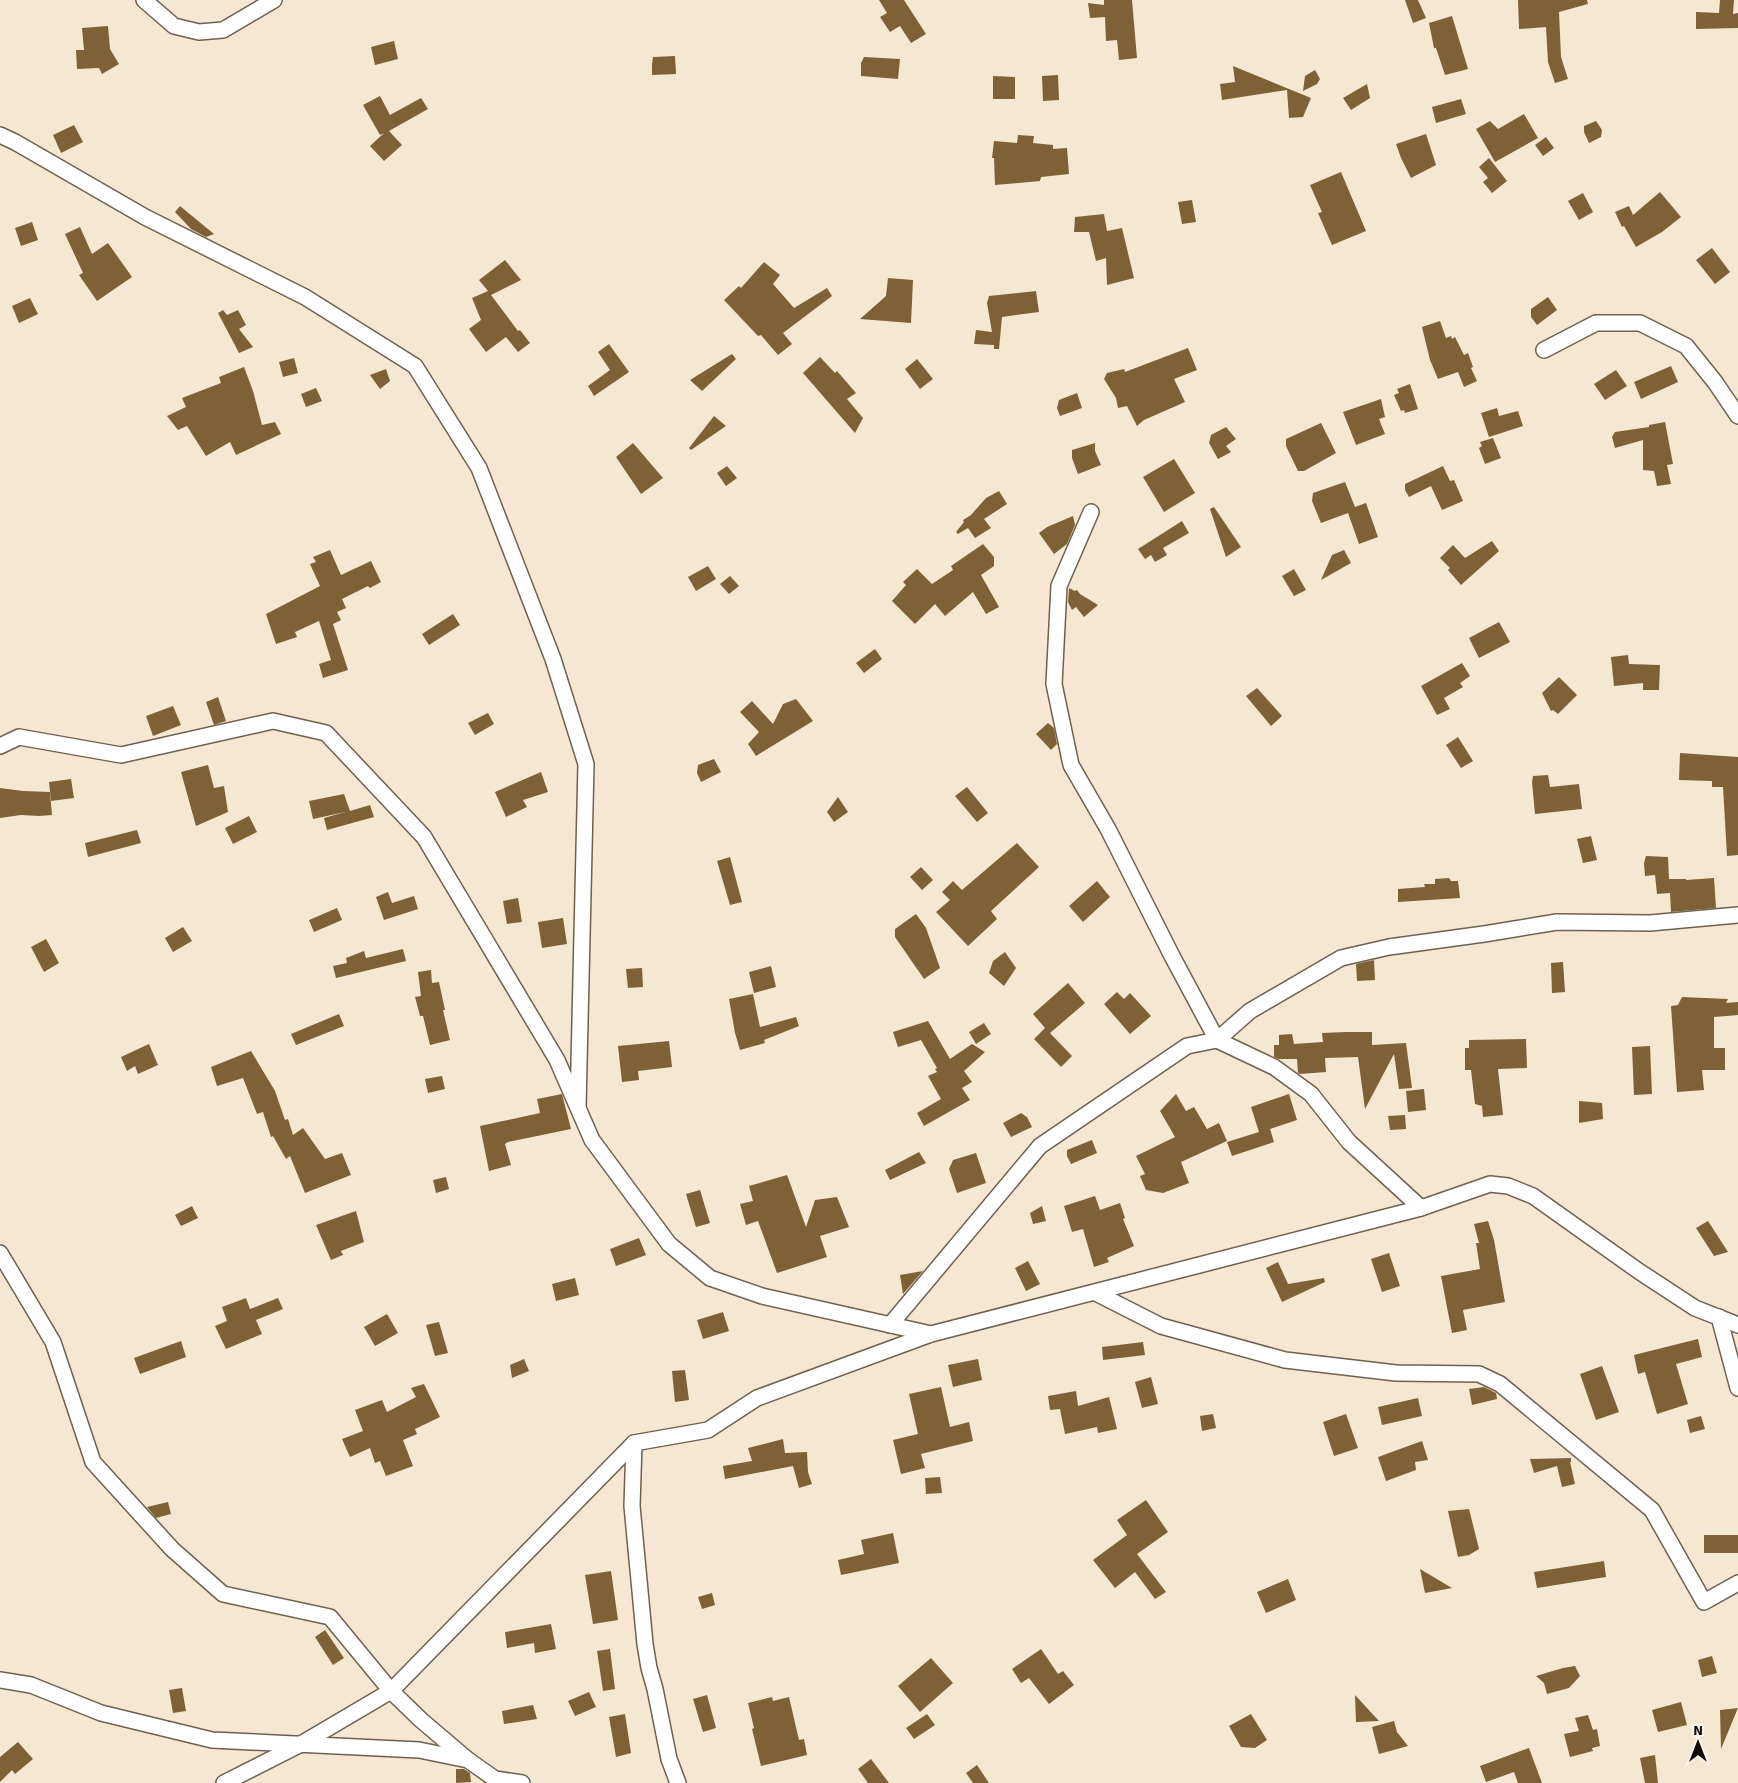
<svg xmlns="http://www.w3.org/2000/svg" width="1738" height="1783" font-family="Signika,sans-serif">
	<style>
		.building { fill: #7f6136 }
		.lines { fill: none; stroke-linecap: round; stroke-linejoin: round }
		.street-casing { stroke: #6e614f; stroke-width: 18 }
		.street { stroke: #fff; stroke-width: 15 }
	</style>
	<rect width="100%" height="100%" fill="#f6e7d3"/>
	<g class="building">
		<polygon points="879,0 904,0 926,34 911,43 900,26 890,32 880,17 887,13"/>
		<polygon points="1104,0 1132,0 1137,58 1119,60 1117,40 1106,41 1105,17 1090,18 1088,3 1104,5"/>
		<polygon points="1405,0 1418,0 1426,18 1413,23"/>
		<polygon points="1518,0 1587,0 1588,4 1559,12 1561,57 1568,79 1555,83 1548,62 1546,27 1519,29"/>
		<polygon points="1720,0 1734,0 1733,14 1738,13 1738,28 1696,29 1696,12 1719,13"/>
		<polygon points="1452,16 1468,69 1445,75 1436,48 1434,48 1429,23"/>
		<polygon points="108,26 110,49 119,64 102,74 99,68 77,69 76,50 84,50 82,28"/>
		<polygon points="394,41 398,59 375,65 371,47"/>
		<polygon points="675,56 676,74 652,75 652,64 653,57"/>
		<polygon points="864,57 900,59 898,79 861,76 861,63"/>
		<polygon points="1233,66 1311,98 1303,117 1289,118 1287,90 1222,100 1220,84 1235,82"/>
		<polygon points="1315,70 1320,79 1317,84 1303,91 1305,76"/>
		<polygon points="1058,75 1059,100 1043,101 1042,76"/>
		<polygon points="993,76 1015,77 1015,99 993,99"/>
		<polygon points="1367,84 1370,98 1351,110 1343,98"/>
		<polygon points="380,96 390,115 421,98 428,109 389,131 402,145 384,161 370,146 384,133 380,135 363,105"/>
		<polygon points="1461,99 1466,114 1436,123 1432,107"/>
		<polygon points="1524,114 1538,138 1495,162 1476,129 1490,121 1498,129"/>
		<polygon points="1596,121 1602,130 1601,137 1589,143 1584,132 1584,126"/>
		<polygon points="74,125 83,142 61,153 53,135"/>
		<polygon points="1426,134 1436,165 1411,178 1401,158 1396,144"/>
		<polygon points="1018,135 1034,136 1033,143 1053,145 1053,149 1067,148 1069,174 1041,177 1040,181 995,185 994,158 992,158 994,141 1017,143"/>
		<polygon points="1546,137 1554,148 1543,156 1535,145"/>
		<polygon points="1489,158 1507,181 1492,193 1483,182 1488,178 1479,167"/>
		<polygon points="1341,172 1366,231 1332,245 1318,213 1322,212 1310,185"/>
		<polygon points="1660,192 1681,217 1662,232 1636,247 1624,226 1622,227 1615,212 1629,206 1633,215"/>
		<polygon points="1583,193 1593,212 1579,220 1568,201"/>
		<polygon points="1192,200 1196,222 1182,224 1178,202"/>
		<polygon points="180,206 214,234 206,237 191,229 175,212"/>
		<polygon points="1104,214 1107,231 1122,228 1134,278 1107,285 1106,258 1096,261 1089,232 1074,232 1075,217"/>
		<polygon points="32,222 38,240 21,246 15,228"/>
		<polygon points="80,227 92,254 108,243 132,277 97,301 79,275 83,273 65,234"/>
		<polygon points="1712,248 1730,272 1715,284 1696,260"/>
		<polygon points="505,260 521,280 491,295 518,331 520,330 530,343 518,352 506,337 486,352 469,329 481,320 472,298 488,291 479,280"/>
		<polygon points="764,262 780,275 773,284 794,308 827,288 832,296 783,333 792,344 778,355 761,335 758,336 724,300 739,286 741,288"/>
		<polygon points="888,278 913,280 911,323 860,319 886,296"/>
		<polygon points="1036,291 1039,312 1002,317 999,349 994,349 994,345 974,344 976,330 992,332 987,303 989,296"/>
		<polygon points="1548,297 1557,310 1537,325 1531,317 1531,309"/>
		<polygon points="30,298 38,314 19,323 12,306"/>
		<polygon points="223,310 227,315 238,310 246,325 239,329 253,347 239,353 218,313"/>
		<polygon points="1440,321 1446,338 1451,336 1452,339 1455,337 1464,355 1468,353 1473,367 1471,368 1477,381 1464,387 1458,372 1438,379 1430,360 1422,327"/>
		<polygon points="609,344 629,372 594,396 588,386 610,370 598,352"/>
		<polygon points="1188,348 1197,370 1174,379 1185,402 1144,420 1137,426 1127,406 1118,408 1116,398 1104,379 1107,373 1124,369 1125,372"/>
		<polygon points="732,354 736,359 702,391 690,380"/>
		<polygon points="820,357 835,373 837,371 856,393 847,399 863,418 855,433 803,373"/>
		<polygon points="294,358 298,373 283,377 279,362"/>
		<polygon points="917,359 933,379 920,389 905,369"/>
		<polygon points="1671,366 1678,382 1641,399 1634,382"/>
		<polygon points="244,367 253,391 262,425 275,422 281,434 236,455 230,442 206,456 187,426 178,430 167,416 186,407 182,398 221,383 219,377"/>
		<polygon points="386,369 390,381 380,389 370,375"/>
		<polygon points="1616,370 1627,386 1605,400 1594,384"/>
		<polygon points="1410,384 1418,409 1405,413 1404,410 1401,411 1394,395 1399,393 1397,389"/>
		<polygon points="316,388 322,401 306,407 301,394"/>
		<polygon points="1077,393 1082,408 1060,416 1057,408 1059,400"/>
		<polygon points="1381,399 1385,417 1379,419 1385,434 1356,445 1343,412"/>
		<polygon points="1497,408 1499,416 1518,411 1523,426 1489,437 1481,413"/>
		<polygon points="714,416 726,426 691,450 689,448"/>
		<polygon points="1665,422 1673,464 1667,465 1671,484 1657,486 1654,471 1643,470 1643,440 1615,448 1612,437 1615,432 1649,427 1649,425"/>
		<polygon points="1321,423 1336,453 1304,471 1298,471 1286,446 1286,439"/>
		<polygon points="1226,427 1236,439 1226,446 1231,452 1218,459 1209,443 1211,435"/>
		<polygon points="1493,438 1501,458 1485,464 1479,448 1482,446 1480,442"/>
		<polygon points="633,443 663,478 641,494 616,457"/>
		<polygon points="1095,443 1095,451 1101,465 1078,474 1072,458 1072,450"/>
		<polygon points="1174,459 1195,493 1164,512 1143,477"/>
		<polygon points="727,466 737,478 726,486 717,473"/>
		<polygon points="1443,466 1450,481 1454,480 1463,501 1442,510 1431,486 1409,497 1405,490 1405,484"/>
		<polygon points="1345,482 1355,507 1366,503 1378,537 1359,544 1348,513 1321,523 1312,501 1313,493"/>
		<polygon points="999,491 1007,504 984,519 991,528 975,538 968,528 958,534 956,532 964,522 963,520 971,515 986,498"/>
		<polygon points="1214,507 1241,547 1226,557 1210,509"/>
		<polygon points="1073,516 1075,525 1067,544 1054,554 1039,533 1047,527"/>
		<polygon points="1182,521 1189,533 1163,548 1167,555 1155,562 1151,555 1145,559 1138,549"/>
		<polygon points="1492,541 1499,551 1461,585 1448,570 1450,568 1440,558 1453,545 1465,558"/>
		<polygon points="983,544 994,557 994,566 981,575 999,607 986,614 973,592 945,616 935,604 915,624 892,601 906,585 903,582 917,569 932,584 953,570 951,566"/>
		<polygon points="330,550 341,575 371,561 381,582 370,588 368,586 342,599 346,608 337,612 341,620 333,624 348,670 323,678 319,664 331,660 319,621 295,632 297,637 276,644 266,614 320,586 310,564 316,562 313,557"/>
		<polygon points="1344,550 1351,563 1321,580 1332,555"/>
		<polygon points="708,566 716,579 696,591 688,577"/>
		<polygon points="1294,569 1306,590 1294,596 1282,576"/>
		<polygon points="730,576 739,586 729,594 720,584"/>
		<polygon points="1069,588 1075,591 1077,590 1080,594 1098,605 1084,617 1076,607 1072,610 1068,602"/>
		<polygon points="453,614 460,625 429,645 422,634"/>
		<polygon points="1499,622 1510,642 1479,658 1469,638"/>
		<polygon points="875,649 882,659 864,673 856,663"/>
		<polygon points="1628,655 1629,664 1660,665 1659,690 1643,690 1643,683 1614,686 1611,657"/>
		<polygon points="1462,663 1470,676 1460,683 1463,687 1444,698 1450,709 1437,715 1421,686"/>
		<polygon points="1559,677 1577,695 1558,714 1553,710 1551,711 1542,693"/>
		<polygon points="1257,688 1282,716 1271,726 1246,696"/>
		<polygon points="218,697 226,721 214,725 206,702"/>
		<polygon points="796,699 813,721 756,756 748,744 759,732 740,712 752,701 773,724 783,704"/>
		<polygon points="173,706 181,725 153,736 146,716"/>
		<polygon points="488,713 494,724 475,735 468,723"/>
		<polygon points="1048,723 1054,728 1057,744 1051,750 1036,734"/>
		<polygon points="1458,737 1473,761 1461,768 1446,745"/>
		<polygon points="1680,753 1738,757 1738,855 1727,856 1723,787 1712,787 1712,781 1679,780"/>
		<polygon points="714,759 721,772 701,782 697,773 698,765"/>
		<polygon points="208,765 214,788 224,786 228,812 196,826 181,772"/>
		<polygon points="541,772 548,792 523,800 527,807 506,817 495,792"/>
		<polygon points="1548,775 1550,787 1579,784 1582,809 1535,814 1532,782 1533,776"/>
		<polygon points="71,779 74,798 51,801 49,782"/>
		<polygon points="967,787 988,813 977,822 955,796"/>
		<polygon points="0,788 23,791 50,792 52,815 39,816 21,815 0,818"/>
		<polygon points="344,794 350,811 370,805 374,817 327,830 324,818 345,812 313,819 309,801"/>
		<polygon points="838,797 848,812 834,822 827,812"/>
		<polygon points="249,816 257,832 233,844 225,828"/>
		<polygon points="137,830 141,843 88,857 85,843"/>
		<polygon points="1591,836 1597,860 1583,863 1577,839"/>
		<polygon points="1017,843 1039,867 991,911 997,919 968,946 936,912 950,900 942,892 953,881 962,890"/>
		<polygon points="1646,856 1668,857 1669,879 1686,879 1686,880 1714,878 1716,908 1671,912 1670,893 1657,894 1655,875 1645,876 1644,863"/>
		<polygon points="730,857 742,902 730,905 717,861"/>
		<polygon points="921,867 933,880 922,890 910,877"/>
		<polygon points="1449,878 1451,881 1458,881 1460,898 1398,902 1398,889 1425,887 1424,884 1435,884 1435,879"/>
		<polygon points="1097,881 1110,897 1083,922 1069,906"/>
		<polygon points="388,892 392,903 414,896 418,909 384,920 376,897"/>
		<polygon points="518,898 522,922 507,924 503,901"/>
		<polygon points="337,908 342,920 314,932 309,920"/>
		<polygon points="916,914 926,928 940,968 924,979 895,937 895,929"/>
		<polygon points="563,918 567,944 542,948 538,922"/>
		<polygon points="183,927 192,941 173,952 165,938"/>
		<polygon points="46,939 59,963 44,972 31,947"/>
		<polygon points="403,949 406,961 336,978 333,966 347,963 346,958 364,951 366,958"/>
		<polygon points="1005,952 1016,968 1004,986 989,973 993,961"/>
		<polygon points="1374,960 1375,980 1357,981 1356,964"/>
		<polygon points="1563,962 1565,992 1552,993 1551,963"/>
		<polygon points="771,966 776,987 754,993 749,972"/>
		<polygon points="642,968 643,987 628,988 626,969"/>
		<polygon points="431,970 432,983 439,982 445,1010 443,1010 450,1040 430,1045 423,1016 420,1016 415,997 421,996 418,972"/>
		<polygon points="1068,983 1085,1003 1050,1033 1072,1056 1061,1067 1034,1039 1045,1028 1033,1014"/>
		<polygon points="1117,992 1124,999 1130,993 1151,1016 1130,1034 1104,1004"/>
		<polygon points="753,994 760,1027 796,1017 799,1026 764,1040 765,1043 740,1050 735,1033 729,999"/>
		<polygon points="1682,997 1728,999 1726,1003 1738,1002 1738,1015 1714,1017 1714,1048 1725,1048 1725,1070 1702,1070 1704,1090 1677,1092 1671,1006 1678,1005"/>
		<polygon points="339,1014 344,1026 296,1045 291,1034"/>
		<polygon points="928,1021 950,1059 972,1044 985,1052 964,1071 972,1082 962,1088 970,1100 924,1126 917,1113 941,1099 928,1076 937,1072 935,1069 937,1068 921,1040 898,1047 893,1032"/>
		<polygon points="984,1023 991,1034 976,1044 969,1032"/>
		<polygon points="1346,1032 1372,1032 1372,1045 1406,1043 1412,1088 1399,1089 1394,1054 1365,1109 1358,1057 1325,1058 1326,1072 1300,1074 1298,1073 1297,1059 1279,1059 1274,1057 1274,1045 1279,1045 1279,1035 1292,1034 1294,1044 1323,1042 1322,1033"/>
		<polygon points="1526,1039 1527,1068 1498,1069 1503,1115 1483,1117 1482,1106 1475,1104 1471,1070 1465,1070 1465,1048 1469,1048 1469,1040"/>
		<polygon points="669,1041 672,1067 638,1071 639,1080 622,1082 618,1046"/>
		<polygon points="149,1044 158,1065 138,1074 135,1066 127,1071 121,1057"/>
		<polygon points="1650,1046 1652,1094 1634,1095 1632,1047"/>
		<polygon points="251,1051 275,1091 285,1120 288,1119 293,1135 303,1128 325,1159 342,1153 351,1175 305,1193 290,1156 286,1159 273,1136 271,1137 263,1112 257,1114 243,1078 217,1086 211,1067"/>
		<polygon points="442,1076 445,1089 428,1093 425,1079"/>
		<polygon points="1424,1089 1426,1110 1408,1112 1406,1091"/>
		<polygon points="562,1094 571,1129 508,1142 505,1144 511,1165 489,1171 480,1126 540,1113 537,1099"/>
		<polygon points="1176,1094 1186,1111 1194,1107 1207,1129 1219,1123 1227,1141 1181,1162 1189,1183 1163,1193 1146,1190 1140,1176 1145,1174 1136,1156 1175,1137 1160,1111"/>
		<polygon points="1289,1094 1297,1120 1270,1129 1274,1142 1232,1156 1227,1142 1259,1132 1251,1107"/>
		<polygon points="1579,1101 1602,1103 1603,1119 1579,1123"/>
		<polygon points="1021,1113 1027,1117 1032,1127 1011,1137 1003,1123"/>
		<polygon points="1405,1115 1406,1129 1390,1130 1388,1116"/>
		<polygon points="1092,1140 1097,1153 1071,1164 1067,1156 1067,1150"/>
		<polygon points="919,1152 926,1163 890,1180 885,1170"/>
		<polygon points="976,1153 986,1183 957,1193 949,1169 953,1160"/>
		<polygon points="787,1175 806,1227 815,1200 837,1197 849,1227 820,1236 827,1257 777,1273 758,1221 746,1225 740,1204 753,1201 749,1186"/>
		<polygon points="446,1177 449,1189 436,1193 433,1180"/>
		<polygon points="700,1190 710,1223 696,1227 686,1194"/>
		<polygon points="1095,1196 1100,1210 1120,1203 1125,1218 1123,1219 1134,1246 1107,1258 1109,1262 1094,1267 1083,1229 1072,1232 1064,1206"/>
		<polygon points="192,1206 198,1218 181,1226 175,1215"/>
		<polygon points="1042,1206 1046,1221 1033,1224 1030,1213"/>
		<polygon points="356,1211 364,1242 341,1251 343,1255 331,1260 316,1225"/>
		<polygon points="1488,1221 1494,1240 1505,1302 1463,1310 1467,1330 1452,1333 1441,1276 1480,1269 1476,1243 1479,1243 1474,1224"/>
		<polygon points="1708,1221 1728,1252 1714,1256 1696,1228"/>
		<polygon points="639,1238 646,1255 616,1266 610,1249"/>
		<polygon points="1389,1253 1400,1286 1382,1292 1371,1259"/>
		<polygon points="1028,1261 1040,1284 1026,1291 1015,1268"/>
		<polygon points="1278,1262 1288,1284 1324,1278 1325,1282 1282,1302 1266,1268"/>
		<polygon points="923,1271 903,1294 900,1275"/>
		<polygon points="575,1278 579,1295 556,1301 552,1284"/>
		<polygon points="246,1298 250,1309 278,1298 283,1309 256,1320 262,1334 226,1349 215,1326 227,1321 222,1307"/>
		<polygon points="723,1312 729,1331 703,1339 697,1320"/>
		<polygon points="387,1314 398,1333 375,1346 364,1327"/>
		<polygon points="439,1322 448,1353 435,1356 426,1325"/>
		<polygon points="1698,1339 1702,1357 1676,1364 1688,1404 1657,1414 1645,1372 1638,1374 1634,1355"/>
		<polygon points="181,1341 186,1357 140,1374 134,1358"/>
		<polygon points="1143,1342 1145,1355 1103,1360 1102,1347"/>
		<polygon points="524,1359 529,1371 512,1378 510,1365"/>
		<polygon points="978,1359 982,1380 953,1387 948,1365"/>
		<polygon points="1602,1366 1619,1412 1596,1420 1580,1374"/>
		<polygon points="685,1370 689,1400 675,1402 672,1371"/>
		<polygon points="1151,1377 1158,1404 1142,1408 1135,1382"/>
		<polygon points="424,1384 440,1417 415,1429 417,1434 403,1440 413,1466 386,1476 380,1461 375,1463 370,1448 350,1457 342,1439 363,1431 355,1410 382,1400 387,1412 416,1397 411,1388"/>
		<polygon points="941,1387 950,1427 969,1422 973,1441 921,1454 925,1468 901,1474 893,1440 918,1434 909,1394"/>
		<polygon points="1484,1387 1496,1393 1497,1399 1472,1405 1469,1389"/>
		<polygon points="1076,1391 1078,1406 1109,1397 1117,1429 1098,1433 1097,1427 1065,1434 1060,1409 1050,1410 1048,1396"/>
		<polygon points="1418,1398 1422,1416 1382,1425 1378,1407"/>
		<polygon points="1213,1414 1216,1428 1202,1431 1200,1416"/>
		<polygon points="1346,1414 1358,1448 1334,1456 1323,1422"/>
		<polygon points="1701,1416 1705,1429 1690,1433 1687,1420"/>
		<polygon points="783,1439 785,1453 807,1452 808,1472 812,1484 799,1488 793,1466 725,1479 723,1466 752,1461 748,1448"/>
		<polygon points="1422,1441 1428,1460 1415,1462 1416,1470 1386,1481 1378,1457"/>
		<polygon points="1571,1458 1571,1462 1570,1462 1575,1484 1562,1487 1557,1466 1534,1473 1530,1459"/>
		<polygon points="940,1477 942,1493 926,1494 925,1478"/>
		<polygon points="1146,1500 1168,1532 1137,1554 1166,1592 1155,1599 1135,1572 1115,1588 1093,1560 1127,1535 1117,1520"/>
		<polygon points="168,1502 171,1514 156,1518 147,1507"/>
		<polygon points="1469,1509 1479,1549 1469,1555 1458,1557 1448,1511"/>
		<polygon points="893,1533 899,1563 841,1575 838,1560 864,1554 861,1540"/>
		<rect x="1704" y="1535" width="34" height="18"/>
		<polygon points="1604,1561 1606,1577 1537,1588 1534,1572"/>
		<polygon points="1420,1569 1452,1588 1425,1593"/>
		<polygon points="611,1571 618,1620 593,1624 585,1575"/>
		<polygon points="1288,1579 1296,1600 1266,1613 1257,1592"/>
		<polygon points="712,1593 715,1605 702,1609 698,1597"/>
		<polygon points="551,1624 556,1649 535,1653 534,1643 507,1648 505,1632"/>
		<polygon points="325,1630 344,1658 333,1665 315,1637"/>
		<polygon points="610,1649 615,1689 603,1691 597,1651"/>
		<polygon points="1041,1649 1058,1674 1063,1671 1074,1685 1049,1704 1029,1678 1021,1683 1012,1669"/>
		<polygon points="1712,1656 1717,1673 1702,1677 1698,1660"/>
		<polygon points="931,1658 953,1683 920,1712 898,1686"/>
		<polygon points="1575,1666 1580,1676 1569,1688 1547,1694 1544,1683 1536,1676 1563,1668"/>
		<polygon points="182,1688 186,1711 173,1713 169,1690"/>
		<polygon points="589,1692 596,1707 575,1716 568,1701"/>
		<polygon points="707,1695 716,1728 703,1732 693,1699"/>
		<polygon points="1355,1695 1379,1721 1356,1722"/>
		<polygon points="772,1697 773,1701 789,1697 799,1740 804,1739 807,1755 761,1766 752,1729 754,1728 748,1703"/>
		<polygon points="1681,1702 1687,1725 1658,1732 1652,1710"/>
		<polygon points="533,1705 537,1719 504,1724 502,1711"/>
		<polygon points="1738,1708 1721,1749 1720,1710"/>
		<polygon points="625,1714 631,1753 616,1757 609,1717"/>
		<polygon points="927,1714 935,1725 914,1739 906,1728"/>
		<polygon points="1251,1714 1267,1740 1255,1748 1241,1747 1229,1726"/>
		<polygon points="1588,1715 1593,1730 1597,1729 1600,1746 1592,1748 1593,1751 1570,1757 1564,1734 1579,1731 1575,1718"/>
		<polygon points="1394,1721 1397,1732 1408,1746 1379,1754 1372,1727"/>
		<polygon points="18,1742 33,1759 15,1774 12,1770 0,1782 0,1757"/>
		<polygon points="1529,1748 1542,1783 1518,1783 1514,1772 1486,1782 1480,1766"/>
		<polygon points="1655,1755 1658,1783 1645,1783 1640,1758"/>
		<polygon points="871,1759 889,1783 868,1783 858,1769"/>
		<polygon points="977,1765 989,1783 973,1783 966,1773"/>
		<polygon points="456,1769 464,1769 470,1773 471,1782 456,1783"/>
	</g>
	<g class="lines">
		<defs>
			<g id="street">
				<polyline points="144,0 174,26 199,32 223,30 274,0"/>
				<polyline points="0,135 15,142 145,217 305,297 415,366 479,468 553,659 586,764 578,1107"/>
				<polyline points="1544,350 1596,323 1640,323 1686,346 1715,382 1738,416"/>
				<polyline points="1091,512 1059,586 1054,684 1071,765 1108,829 1172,956 1217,1040 1250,1011 1341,958 1389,947 1484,934 1557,922 1650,923 1738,915"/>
				<polyline points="0,746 19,737 121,755 273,721 326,733 424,837 557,1060 592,1140 669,1244 710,1278 762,1296 931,1334"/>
				<polyline points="0,1253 53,1342 93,1462 172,1549 223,1594 330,1617 391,1691 421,1720 468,1760"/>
				<polyline points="1096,1293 1161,1326 1285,1360 1396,1373 1479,1374 1500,1384 1652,1510 1704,1602 1738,1583"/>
				<polyline points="1719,1317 1738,1388"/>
				<polyline points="890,1325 1040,1146 1187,1046 1217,1040 1274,1067 1311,1094 1349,1142 1421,1208"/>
				<polyline points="0,1680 31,1685 101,1713 212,1740 419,1750 468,1760 495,1779 522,1783"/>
				<polyline points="224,1783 301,1744 391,1691 634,1443"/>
				<polyline points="678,1783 669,1759 655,1689 649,1668 645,1644 632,1506 634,1443 708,1430 757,1398 931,1334 1421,1208 1490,1184 1508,1186 1533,1196 1640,1272 1695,1308 1738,1325"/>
			</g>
		</defs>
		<use href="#street" class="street-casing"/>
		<use href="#street" class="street"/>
	</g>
	<g transform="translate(1698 1743)" stroke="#fef5e9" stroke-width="4" paint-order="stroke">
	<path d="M0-4L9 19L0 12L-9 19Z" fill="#100b05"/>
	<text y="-8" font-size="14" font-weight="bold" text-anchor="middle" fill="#100b05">N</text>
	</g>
</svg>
